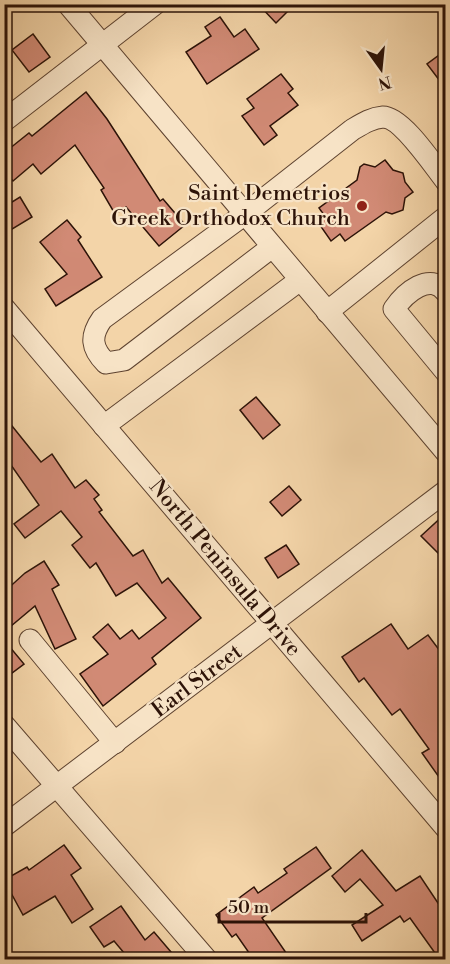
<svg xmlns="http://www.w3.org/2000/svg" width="450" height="964" font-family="'Libre Bodoni',serif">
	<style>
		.building { fill: #d18a75; stroke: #2d1308; stroke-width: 1.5 }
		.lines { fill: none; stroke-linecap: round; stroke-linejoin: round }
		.minor-casing { stroke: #5e4330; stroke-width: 23 }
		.minor { stroke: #f7e3c6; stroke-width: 21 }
		.poi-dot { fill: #8f2418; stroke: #f7e3c6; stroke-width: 2 }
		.labels { text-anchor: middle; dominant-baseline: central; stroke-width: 4.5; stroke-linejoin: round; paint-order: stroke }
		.poi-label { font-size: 22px; fill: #2d1308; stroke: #f7e3c6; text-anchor: end }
		.street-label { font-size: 22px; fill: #2d1308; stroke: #f7e3c6 }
	</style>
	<rect width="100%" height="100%" fill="#f3d4a8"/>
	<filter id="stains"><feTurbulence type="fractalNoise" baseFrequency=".00333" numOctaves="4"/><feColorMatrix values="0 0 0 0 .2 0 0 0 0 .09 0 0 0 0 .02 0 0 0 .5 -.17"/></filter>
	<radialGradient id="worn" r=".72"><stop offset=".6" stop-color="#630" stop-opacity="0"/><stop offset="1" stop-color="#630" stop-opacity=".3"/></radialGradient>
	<g class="building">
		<polygon points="258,4 295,4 276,23"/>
		<polygon points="220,17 234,37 245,29 259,49 207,84 186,52 211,36 205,27"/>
		<polygon points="33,34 50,57 29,72 12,50"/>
		<polygon points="446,50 446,89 427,64"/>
		<polygon points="281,74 293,89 288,93 298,105 270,126 277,135 264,145 242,116 254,108 247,99"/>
		<polygon points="86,92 107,119 160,201 163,199 185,225 159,246 126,207 115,214 101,190 104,188 75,145 41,174 33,164 13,181 4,171 4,153 29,133 32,136"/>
		<polygon points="385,160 393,170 403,173 405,182 413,192 405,198 403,210 392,214 386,212 345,241 340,234 331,241 317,221 324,215 319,208 357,180 360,167 364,164 375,167"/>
		<polygon points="20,197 32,217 4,234 4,207"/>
		<polygon points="67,220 81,237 78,240 102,277 56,306 45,289 67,274 40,242"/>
		<polygon points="256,397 280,425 263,439 240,410"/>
		<polygon points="4,416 41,462 52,454 75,488 86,480 99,495 94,499 102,510 99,512 133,556 143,550 162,583 168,578 201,618 152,658 156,664 103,706 80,674 108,654 93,637 108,624 120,639 132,630 139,639 166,618 137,583 116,596 96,563 90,568 72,545 82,537 61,511 25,538 14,524 39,505 4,455"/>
		<polygon points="289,486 301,500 282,516 270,502"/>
		<polygon points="446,513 446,561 421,536"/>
		<polygon points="286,545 299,564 278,578 265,558"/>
		<polygon points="44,561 59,585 52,589 76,639 55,649 35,606 4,632 4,592 25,573"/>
		<polygon points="391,624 408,649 428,635 446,659 446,787 422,753 429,749 400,709 392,715 364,678 359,682 342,657"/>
		<polygon points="4,640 24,664 4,679"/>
		<polygon points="64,845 81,868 71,875 93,909 72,923 55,896 23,915 4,880 27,867 29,870"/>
		<polygon points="316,847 331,868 262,918 291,960 254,960 236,934 232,937 216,915 254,887 258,893 287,873 284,869"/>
		<polygon points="362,850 396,891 420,876 446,915 446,960 440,960 410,918 404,922 400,916 362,941 352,925 383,905 360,879 345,892 332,876"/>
		<polygon points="121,906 145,940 154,932 171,952 163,960 130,960 114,941 104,947 90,927"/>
	</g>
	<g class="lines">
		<defs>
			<g id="minor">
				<polyline points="68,4 446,452"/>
				<polyline points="4,121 155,4"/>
				<path d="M272,247L124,360L106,363C91,348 90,336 102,319L245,214L352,130C362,124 371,118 383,117C402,117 434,166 446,181"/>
				<path d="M446,292C430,271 405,293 394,309L446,372"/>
				<polyline points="4,308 446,828"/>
				<polyline points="327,312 446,217"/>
				<polyline points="104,426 300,280"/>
				<polyline points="30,640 115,743"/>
				<polyline points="4,725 207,960"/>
				<polyline points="4,826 446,491"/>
			</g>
		</defs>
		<use href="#minor" class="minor-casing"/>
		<use href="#minor" class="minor"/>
	</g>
	<circle class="poi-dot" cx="362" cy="206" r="6"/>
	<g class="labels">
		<g class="poi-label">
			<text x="350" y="193">Saint Demetrios<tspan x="350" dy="25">Greek Orthodox Church</tspan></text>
		</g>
		<g class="street-label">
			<text transform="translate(225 568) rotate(50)">North Peninsula Drive</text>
			<text transform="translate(197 681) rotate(-37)">Earl Street</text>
		</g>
	</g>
	<rect width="450" height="964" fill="none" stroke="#f3d4a8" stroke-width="24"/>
	<rect x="6" y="6" width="438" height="952" fill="none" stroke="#2d1308" stroke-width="3"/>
	<rect x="12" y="12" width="426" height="940" fill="none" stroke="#2d1308" stroke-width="1.5"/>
	<g transform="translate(381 69) rotate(165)" stroke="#f7e3c6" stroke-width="4.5" paint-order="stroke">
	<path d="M0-4.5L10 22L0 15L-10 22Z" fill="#2d1308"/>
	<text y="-9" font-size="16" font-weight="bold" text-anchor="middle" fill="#2d1308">N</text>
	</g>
	<path d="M219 913v9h147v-9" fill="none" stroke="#2d1308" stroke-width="3"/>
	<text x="228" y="913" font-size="18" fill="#2d1308" stroke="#f7e3c6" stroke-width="4.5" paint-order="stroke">50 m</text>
	<rect width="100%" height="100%" filter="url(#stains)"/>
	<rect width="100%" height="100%" fill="url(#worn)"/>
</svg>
